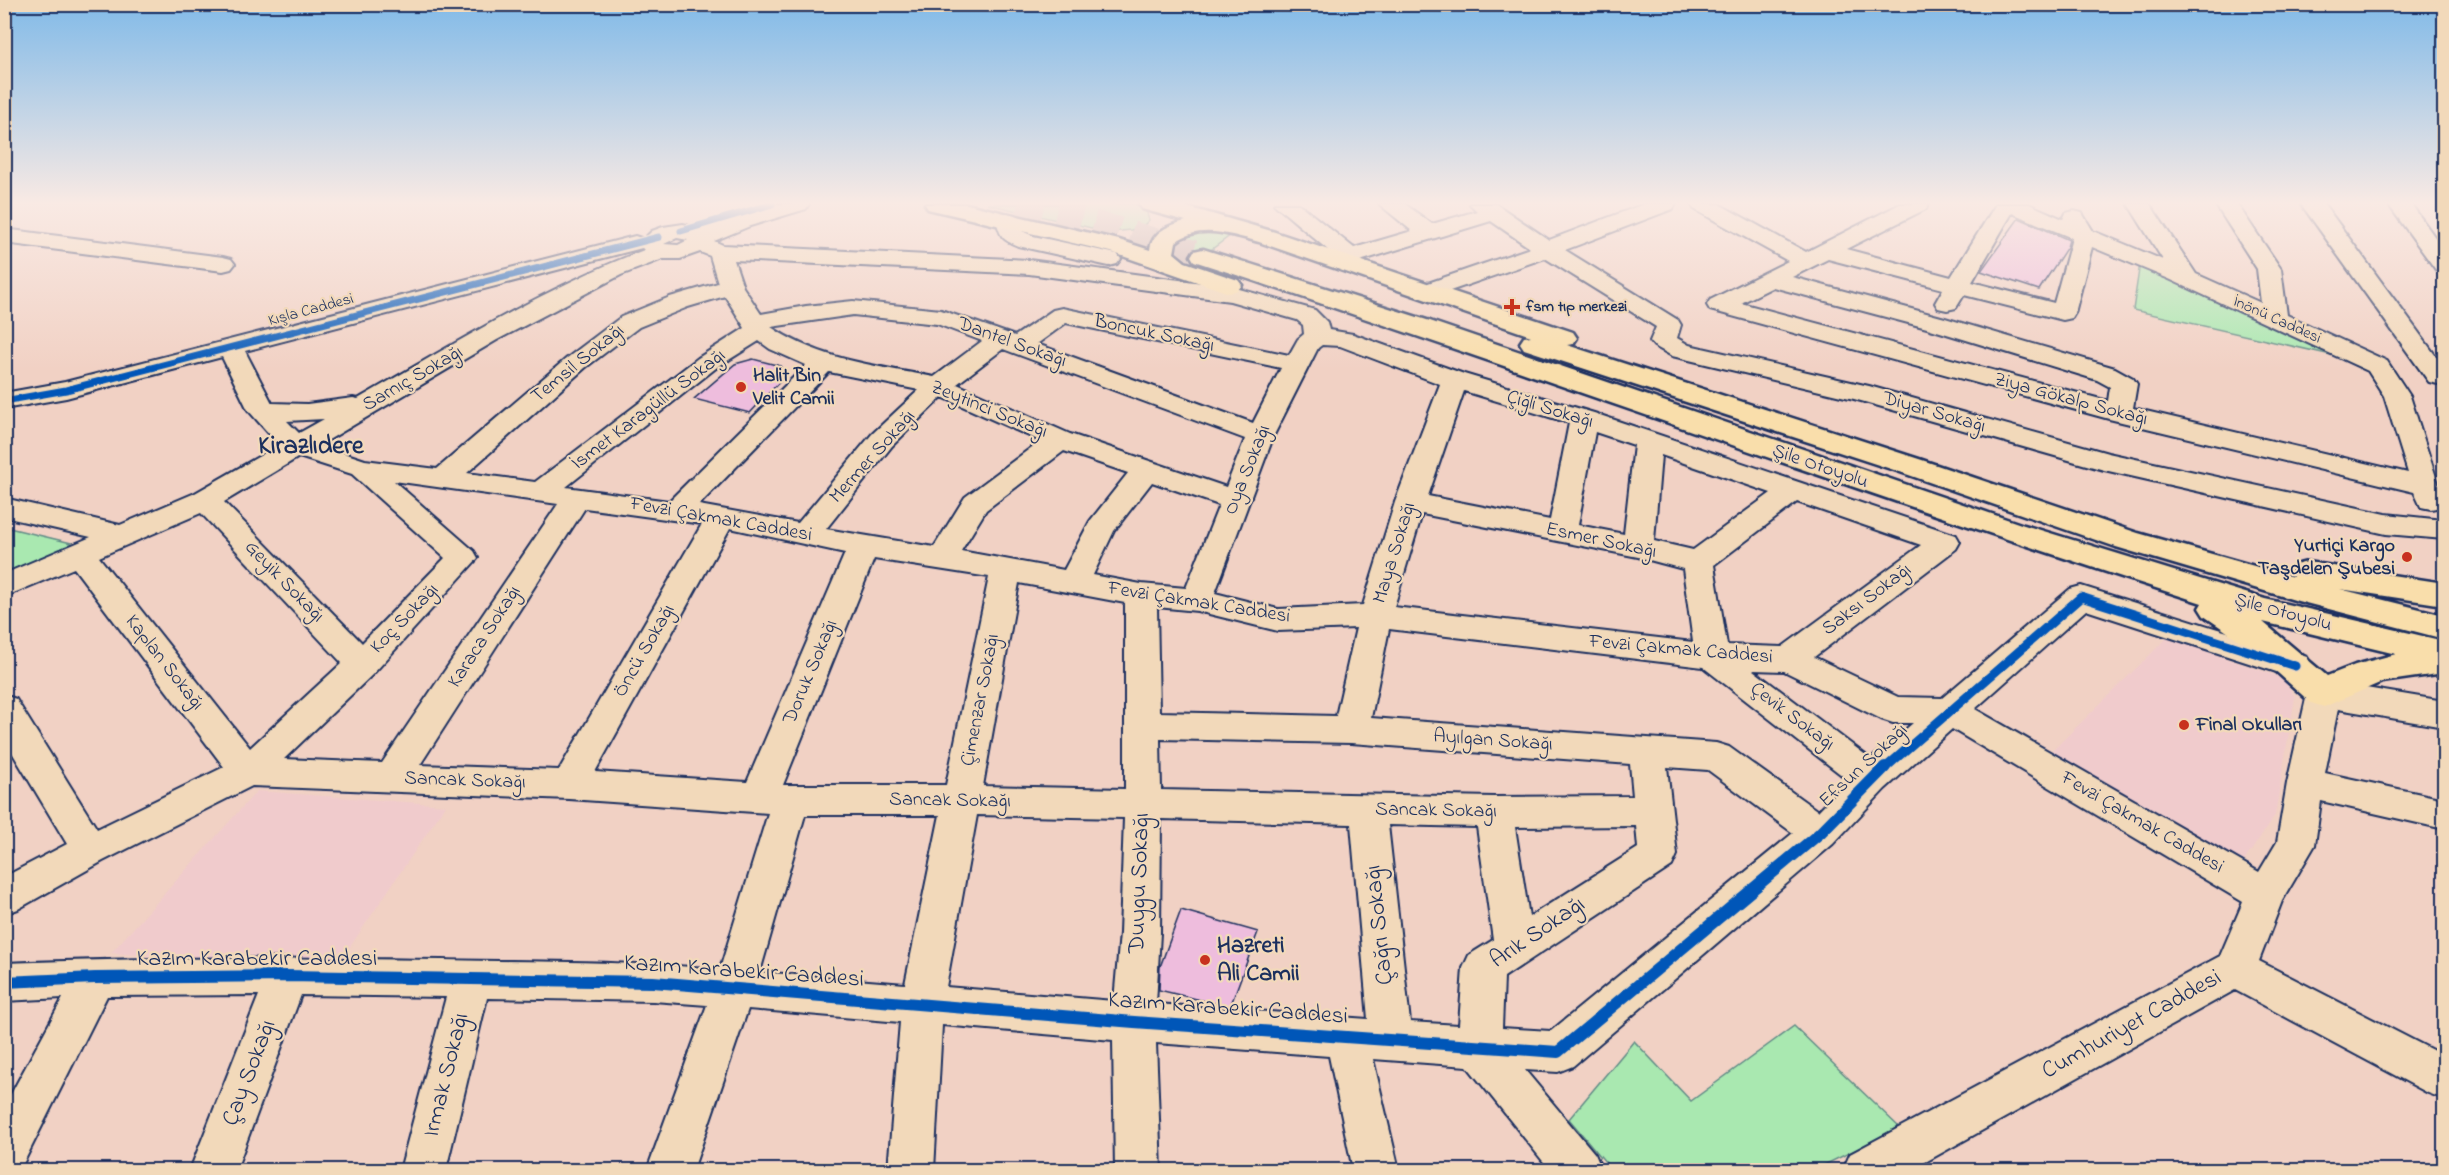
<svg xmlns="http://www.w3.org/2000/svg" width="2449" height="1175" font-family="'Indie Flower',sans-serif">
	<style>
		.built { fill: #f0cbcc }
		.green { fill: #a9e8b0; stroke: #628c87; stroke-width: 1.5 }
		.building { fill: #eebddd; stroke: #1b2f5e; stroke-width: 1.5 }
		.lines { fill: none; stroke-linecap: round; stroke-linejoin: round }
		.highway-tunnel { stroke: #c6b1b0; stroke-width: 26; stroke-dasharray: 26 13; stroke-linecap: butt }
		.minor-casing { stroke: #1b2f5e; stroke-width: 4 }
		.highway-casing { stroke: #1b2f5e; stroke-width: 5 }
		.minor { fill: #f2d9ba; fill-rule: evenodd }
		.highway { fill: #f9deab; fill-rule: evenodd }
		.cycleway-far2-casing { stroke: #f2d9ba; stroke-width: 10 }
		.cycleway-far1-casing { stroke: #f2d9ba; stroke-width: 13 }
		.cycleway-casing { stroke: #f2d9ba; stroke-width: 16 }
		.cycleway-far2 { stroke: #0057b8; stroke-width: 7 }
		.cycleway-far1 { stroke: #0057b8; stroke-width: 9 }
		.cycleway { stroke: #0057b8; stroke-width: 12 }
		.poi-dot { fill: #c8321e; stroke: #f2d9ba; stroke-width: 2 }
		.labels { text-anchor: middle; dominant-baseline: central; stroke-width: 4.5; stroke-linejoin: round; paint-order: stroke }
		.far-poi-label { font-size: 16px; font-weight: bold; fill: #1b2f5e; stroke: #f2d9ba; text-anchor: start }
		.far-street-label { font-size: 16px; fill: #1b2f5e; stroke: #f2d9ba }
		.street-label { font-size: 20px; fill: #1b2f5e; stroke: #f2d9ba }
		.poi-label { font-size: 20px; font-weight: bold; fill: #1b2f5e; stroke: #f2d9ba; text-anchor: start }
		.near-street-label { font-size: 24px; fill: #1b2f5e; stroke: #f2d9ba }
		.near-poi-label { font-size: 24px; font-weight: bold; fill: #1b2f5e; stroke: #f2d9ba; text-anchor: start }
		.district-label { font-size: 26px; font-weight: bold; fill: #1b2f5e; stroke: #f2d9ba }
	</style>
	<rect width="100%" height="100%" fill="#f1d1c4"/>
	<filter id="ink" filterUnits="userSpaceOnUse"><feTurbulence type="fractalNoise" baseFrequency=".0167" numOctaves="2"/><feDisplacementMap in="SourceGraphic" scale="12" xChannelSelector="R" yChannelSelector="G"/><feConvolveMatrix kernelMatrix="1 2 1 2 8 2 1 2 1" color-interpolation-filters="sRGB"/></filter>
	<g filter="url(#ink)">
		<g class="built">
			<polygon points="2167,638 2283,678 2295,697 2275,815 2241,866 2050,753"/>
			<polygon points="257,791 446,805 335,969 111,953"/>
		</g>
		<g class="green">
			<polygon points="987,204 1134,204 1145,207 1149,220 1142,227 1131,230 1109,232"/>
			<polygon points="1210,230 1231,235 1194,262 1183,256 1174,245 1180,237"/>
			<polygon points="2140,263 2349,359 2133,310"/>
			<polygon points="5,527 88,547 5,583"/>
			<polygon points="1794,1026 1900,1128 1814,1170 1612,1170 1569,1119 1634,1041 1691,1101"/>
		</g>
		<g class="building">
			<polygon points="2019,218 2069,240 2067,247 2039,290 1981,271"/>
			<polygon points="753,359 780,366 785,376 750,413 694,399 735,364"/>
			<polygon points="1181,910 1258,932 1230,1007 1159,990 1160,967"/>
		</g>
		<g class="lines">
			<polyline class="highway-tunnel" points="1018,204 1112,228 1203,256"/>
			<defs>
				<g id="minor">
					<path d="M773,204H809L806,209L750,226L714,241L723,245L1029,260L1232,287L1315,310L1327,322L1329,330L1353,334L1464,374L1594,413L1956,535L1960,542L1956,549L1814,657L1898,697L1942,698L2070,589L2081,586L2307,657L2312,666L2307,675L2295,678L2086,610L1975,709L2259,872L2277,842L2287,783L2307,694L2312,685L2324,681L2444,701V727L2338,709L2325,773L2444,799V829L2321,801L2315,845L2282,901L2259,961L2444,1056V1099L2428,1093L2235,990L1911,1170H1843L1850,1154L2220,956L2243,902L1952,729L1885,789L1833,844L1573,1066L1558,1072L1525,1070L1595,1154L1602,1170H1550L1467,1066L1373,1059L1399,1170H1353L1329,1056L1156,1043L1161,1170H1115L1113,1040L942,1025L934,1170H888L900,1022L748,1009L693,1170H647L707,1005L653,1001L487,998L446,1170H400L446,997L301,995L236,1170H190L259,995L107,996L20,1170H4V1107L63,998L4,1001V963C150,957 296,958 442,960C535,962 627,961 720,969L768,813L569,799L252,786L103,861L18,909L4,914V877L67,844L4,739V695L16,699L97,829L224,767L74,568L4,597V574L91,537L4,517V498L120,525L195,493L279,445L248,410L222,357L66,398L4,409V393L65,382L635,236L644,239L652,231L663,227L683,224L703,229ZM677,238L688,240L678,245L664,244ZM642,248L644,250C544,288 451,346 358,399L353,398L307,404L272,403L245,351ZM700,252L710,256L718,283L670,297L621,317L567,358L437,469L365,460L320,445L497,340L621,275L663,259H680ZM734,260L1029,274L1230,301L1297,320L1303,325L1304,334L1298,339L1289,355L1062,308L1053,310L1015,336L941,310L853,301L806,306L761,314L743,287ZM725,296L745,328L698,358L535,482L467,473L585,368L639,327L688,307ZM853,315L937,324L982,341L934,377C878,366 820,360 771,327ZM1066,323L1281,368L1253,423L1037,344ZM759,341L770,349L806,365L669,501L566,487L716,368ZM1322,345L1340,346L1440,384L1395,502L1363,605L1278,609L1215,593L1274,435L1318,348ZM1003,349L1245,439L1226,487L1070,434L957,384ZM829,372L919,390L872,434L798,523L699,505ZM1464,391L1569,423L1550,520L1428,496ZM942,397L1040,441L965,497L934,547L826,529L892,446ZM324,419L299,433L287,421ZM1595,432L1634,445L1624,534L1578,525ZM1064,451L1128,473L1090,521L1064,570L961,551L986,510ZM1661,455L1771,493L1693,550L1654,541ZM299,457L352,474L445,558L362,643L224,502ZM394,481L558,504L382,763L284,759L374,673L478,558L474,551ZM1152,482L1219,505L1186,588L1141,584L1093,575L1114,531ZM1797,502L1921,545L1782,647L1727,645L1714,565ZM585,508L702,524L559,770L420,765ZM201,513L342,663L250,748L99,557ZM1422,514L1638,557L1683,569L1693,642L1394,607ZM730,528L845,553L747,782L595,772ZM874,559L989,577L946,785H783ZM1019,583L1125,603V789L983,786ZM1157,607L1197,611L1278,631L1356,628L1336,716L1159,712ZM1389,629L1703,667L1848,780L1818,811L1729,747L1716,743L1371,718ZM1753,670L1784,671L1881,719L1893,723H1913L1871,759ZM1160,739L1351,743L1630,764L1633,796L1494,797L1161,790ZM1667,767L1708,770L1793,833L1551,1031L1502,1028L1504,977L1672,866L1677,855ZM805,815H940L905,984L760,972ZM977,815L1124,818L1120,933L1114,1001L946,987ZM1161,819L1351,824L1368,1019L1156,1004L1160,933ZM1388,825L1477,827L1493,940L1469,955L1463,968L1459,1025L1410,1022ZM1636,826L1638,848L1529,917L1515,827Z"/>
					<polygon points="1274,204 1299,204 1354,248 1412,231 1379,204 1405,204 1432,224 1477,211 1470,204 1496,204 1549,240 1644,204 1676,204 1673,209 1565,250 1678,320 1681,325 1677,338 1689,345 1869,386 2108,453 2386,514 2443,520 2444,539 2386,534 2104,470 1854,399 1672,356 1654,346 1650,341 1656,327 1545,258 1444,293 1436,295 1428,293 1424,288 1428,283 1530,248 1491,221 1350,264 1342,262"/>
					<path d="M1691,204H1719L1806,252L1900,204H1929L1926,209L1846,249L1951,277L1996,204H2029L2063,219L2066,213L2074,211L2082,213L2093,231L2163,260L2128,204H2150L2196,274L2261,303L2257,269L2215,204H2237L2281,269L2287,315L2387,361L2410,396L2444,502L2441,507L2431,509L2421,507L2414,492L2109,419L1710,310L1707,305L1710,300L1788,261L1694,209ZM2012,213L2072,238L2054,303L1972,282ZM2092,247L2169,279L2368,371L2384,396L2408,473L2133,408L2137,384L2133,378L2115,368L1945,318L1792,277L1828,259L1943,289L1935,303L1938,308L1947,310L1956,308L1964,295L2063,320L2072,318L2075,313ZM1773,287L1927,328L2097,380L2110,387L2108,401L1741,303Z"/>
					<polygon points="2301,204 2324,204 2444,367 2444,382 2438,384 2429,382"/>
					<polygon points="2388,204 2411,204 2444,250 2444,272 2436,270"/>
					<path d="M1007,213L1015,215L1022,231L1033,236L1117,254L1121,259L1117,264L1109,266L1018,246C1001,239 1001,237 996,220L999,215Z"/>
					<polygon points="4,229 223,257 231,259 235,264 231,269 223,271 4,243"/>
				</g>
				<g id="highway">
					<path d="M925,204H967L1119,240L1150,250C1152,231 1170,225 1186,221L1142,209L1139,204H1177L1275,232L1573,332L1577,338L1573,344L1567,345L1922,460L2138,533L2293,577L2291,573L2295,565L2307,562L2444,583V605L2340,589L2444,615V639L2298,601L2116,547L1900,472L1524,349L1520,343L1524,337L1531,336L1259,242C1233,235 1199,223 1176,242L1174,253L1185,262L1238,280L1242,285L1238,290L1229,293L1111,252L928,209Z"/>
					<path d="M1203,249L1430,321L2024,525L2265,599L2444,641V673L2382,682L2324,707L2311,703L2248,646L2204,616L2199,608L2202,603C1864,495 1531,372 1194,261L1191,256L1194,251ZM2263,622L2396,654L2355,665L2327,676Z"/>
				</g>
			</defs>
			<use href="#minor" class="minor-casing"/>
			<use href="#highway" class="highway-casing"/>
			<use href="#minor" class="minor"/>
			<use href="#highway" class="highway"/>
			<defs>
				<g id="cycleway-far2">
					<polyline points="681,231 772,204"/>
					<polyline points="4,401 66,390 659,237"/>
				</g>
				<polyline id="cycleway-far1" points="1884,769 2081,597 2295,666"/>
				<polyline id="cycleway" points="4,982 95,978 287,976 653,982 1134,1022 1558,1052 1820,833 1885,767"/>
			</defs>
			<use href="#cycleway-far2" class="cycleway-far2-casing"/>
			<use href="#cycleway-far1" class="cycleway-far1-casing"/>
			<use href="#cycleway" class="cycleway-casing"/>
			<use href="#cycleway-far2" class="cycleway-far2"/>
			<use href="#cycleway-far1" class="cycleway-far1"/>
			<use href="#cycleway" class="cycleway"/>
		</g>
	</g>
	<linearGradient id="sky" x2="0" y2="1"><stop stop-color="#81bae8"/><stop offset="0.55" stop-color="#f9eae4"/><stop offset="1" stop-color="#f9eae4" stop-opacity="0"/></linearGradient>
	<rect width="2449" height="369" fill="url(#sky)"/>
	<g class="poi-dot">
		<path d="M1509 298h6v6h6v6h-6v6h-6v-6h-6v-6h6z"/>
		<circle cx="741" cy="387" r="6"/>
		<circle cx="2407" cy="557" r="6"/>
		<circle cx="2184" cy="725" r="6"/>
		<circle cx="1205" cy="960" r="6"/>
	</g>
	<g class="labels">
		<g class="far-poi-label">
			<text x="1526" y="307">fsm tıp merkezi</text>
		</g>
		<g class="far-street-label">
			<text transform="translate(311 310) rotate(-15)">Kışla Caddesi</text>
			<text transform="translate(2277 320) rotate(24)">İnönü Caddesi</text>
		</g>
		<g class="street-label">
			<text transform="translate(1154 334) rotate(12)">Boncuk Sokağı</text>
			<text transform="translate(1012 343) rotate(20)">Dantel Sokağı</text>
			<text transform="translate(578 364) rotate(-39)">Temsil Sokağı</text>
			<text transform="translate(413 379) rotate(-30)">Sarnıç Sokağı</text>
			<text transform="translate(2071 400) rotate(15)">Ziya Gökalp Sokağı</text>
			<text transform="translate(649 410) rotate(-37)">İsmet Karagüllü Sokağı</text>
			<text transform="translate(989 410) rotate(22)">Zeytinci Sokağı</text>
			<text transform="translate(1550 410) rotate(17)">Çiğli Sokağı</text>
			<text transform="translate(1934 413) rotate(16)">Diyar Sokağı</text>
			<text transform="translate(873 457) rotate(-48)">Mermer Sokağı</text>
			<text transform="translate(1820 467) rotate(19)">Şile Otoyolu</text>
			<text transform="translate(1248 470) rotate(-68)">Oya Sokağı</text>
			<text transform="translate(721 520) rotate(10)">Fevzi Çakmak Caddesi</text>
			<text transform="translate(1601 541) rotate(12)">Esmer Sokağı</text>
			<text transform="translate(1395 553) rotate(-73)">Maya Sokağı</text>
			<text transform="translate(284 582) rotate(46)">Geyik Sokağı</text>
			<text transform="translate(1867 600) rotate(-37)">Saksı Sokağı</text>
			<text transform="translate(1199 603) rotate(9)">Fevzi Çakmak Caddesi</text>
			<text transform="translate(2283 613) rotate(15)">Şile Otoyolu</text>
			<text transform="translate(405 619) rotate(-46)">Koç Sokağı</text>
			<text transform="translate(485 637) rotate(-57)">Karaca Sokağı</text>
			<text transform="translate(1681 650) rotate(5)">Fevzi Çakmak Caddesi</text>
			<text transform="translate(645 651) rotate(-60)">Öncü Sokağı</text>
			<text transform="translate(164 663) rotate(52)">Kaplan Sokağı</text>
			<text transform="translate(811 672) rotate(-67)">Doruk Sokağı</text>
			<text transform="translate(981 700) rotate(-79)">Çimenzar Sokağı</text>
			<text transform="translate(1792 717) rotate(37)">Çevik Sokağı</text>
			<text transform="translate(1493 741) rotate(4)">Ayılgan Sokağı</text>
			<text transform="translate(1864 766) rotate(-43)">Efsun Sokağı</text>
			<text transform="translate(465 781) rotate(2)">Sancak Sokağı</text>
			<text transform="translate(950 801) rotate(1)">Sancak Sokağı</text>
			<text transform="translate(1436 811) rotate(1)">Sancak Sokağı</text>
			<text transform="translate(2142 823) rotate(30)">Fevzi Çakmak Caddesi</text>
		</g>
		<g class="poi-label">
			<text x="753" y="376">Halit Bin<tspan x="753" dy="23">Velit Camii</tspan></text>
			<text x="2395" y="546" text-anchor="end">Yurtiçi Kargo<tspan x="2395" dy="23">Taşdelen Şubesi</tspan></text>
			<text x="2196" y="725">Final Okulları</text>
		</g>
		<g class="near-street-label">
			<text transform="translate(1140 883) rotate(-88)">Duygu Sokağı</text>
			<text transform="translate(1380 925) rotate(-96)">Çağrı Sokağı</text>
			<text transform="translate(1538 933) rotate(-34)">Arık Sokağı</text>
			<text x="257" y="959">Kazım Karabekir Caddesi</text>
			<text transform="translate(744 972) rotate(4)">Kazım Karabekir Caddesi</text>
			<text transform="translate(1228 1009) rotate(4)">Kazım Karabekir Caddesi</text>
			<text transform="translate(2132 1025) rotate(-29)">Cumhuriyet Caddesi</text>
			<text transform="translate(250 1073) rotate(-69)">Çay Sokağı</text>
			<text transform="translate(447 1075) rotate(-76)">Irmak Sokağı</text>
		</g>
		<g class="near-poi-label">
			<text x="1217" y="946">Hazreti<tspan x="1217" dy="28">Ali Camii</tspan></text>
		</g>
		<g class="district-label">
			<text x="311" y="447">Kirazlıdere</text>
		</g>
	</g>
	<rect width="2449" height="1175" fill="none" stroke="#f2d9ba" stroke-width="24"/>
	<rect x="12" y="12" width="2425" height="1151" fill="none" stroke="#1b2f5e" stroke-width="2" filter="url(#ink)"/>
</svg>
